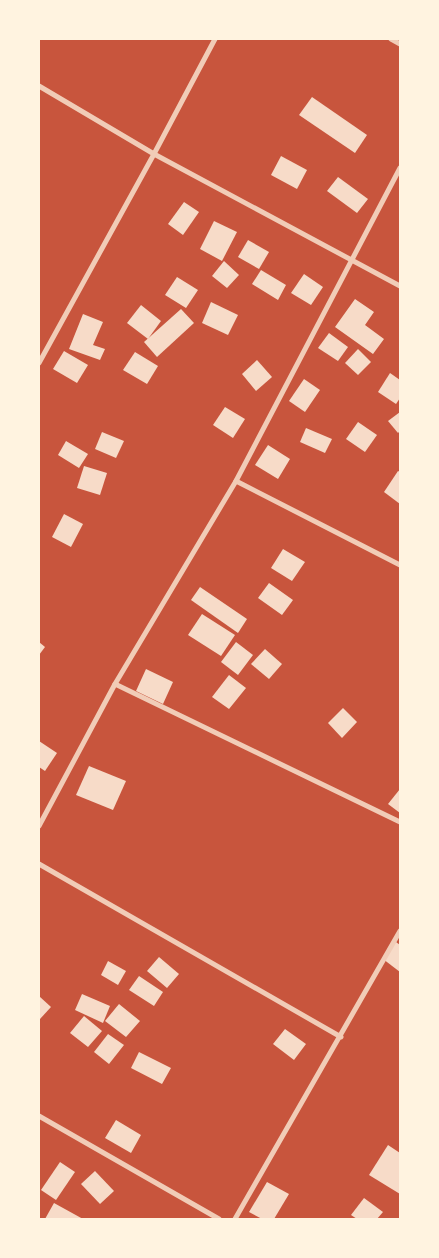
<svg xmlns="http://www.w3.org/2000/svg" width="439" height="1258" font-family="'Noto Serif',serif">
	<style>
		.building { fill: #f7dbc8 }
		.lines { fill: none; stroke-linecap: round; stroke-linejoin: round }
		.minor { stroke: #f1ccb7; stroke-width: 5 }
	</style>
	<rect width="100%" height="100%" fill="#c8553d"/>
	<g class="building">
		<polygon points="312,97 367,135 355,153 299,115"/>
		<polygon points="281,156 307,170 297,189 271,175"/>
		<polygon points="338,177 368,199 357,213 327,191"/>
		<polygon points="184,202 199,212 183,235 168,224"/>
		<polygon points="214,221 237,232 222,261 200,249"/>
		<polygon points="248,240 269,252 259,269 238,257"/>
		<polygon points="224,261 239,275 227,288 212,276"/>
		<polygon points="261,270 286,285 278,300 252,284"/>
		<polygon points="304,274 323,287 311,305 291,293"/>
		<polygon points="177,277 198,290 186,308 165,295"/>
		<polygon points="355,299 374,312 365,325 384,339 373,354 335,327"/>
		<polygon points="211,302 238,315 228,335 202,323"/>
		<polygon points="141,305 161,321 148,339 127,323"/>
		<polygon points="181,309 194,323 157,357 144,342"/>
		<polygon points="83,314 103,322 93,345 105,349 100,360 69,349"/>
		<polygon points="329,333 348,347 338,361 318,348"/>
		<polygon points="358,349 371,362 358,375 345,363"/>
		<polygon points="64,351 88,365 77,383 53,369"/>
		<polygon points="135,352 158,366 147,384 123,370"/>
		<polygon points="257,360 272,377 256,391 242,374"/>
		<polygon points="390,373 400,380 400,398 396,404 378,392"/>
		<polygon points="304,379 320,390 305,412 289,401"/>
		<polygon points="225,407 245,419 233,438 213,425"/>
		<polygon points="400,412 400,431 398,433 388,421"/>
		<polygon points="358,422 377,435 365,452 346,439"/>
		<polygon points="306,428 332,439 325,453 300,442"/>
		<polygon points="102,432 124,441 116,458 95,449"/>
		<polygon points="66,441 88,454 79,468 58,455"/>
		<polygon points="268,445 290,459 278,479 255,465"/>
		<polygon points="84,466 107,473 100,495 77,488"/>
		<polygon points="398,471 400,472 400,504 384,492"/>
		<polygon points="64,514 83,524 71,547 52,537"/>
		<polygon points="283,549 305,562 292,581 271,568"/>
		<polygon points="269,583 293,600 282,615 258,598"/>
		<polygon points="200,587 247,619 238,633 191,600"/>
		<polygon points="202,614 235,635 221,656 188,635"/>
		<polygon points="39,642 45,647 39,655"/>
		<polygon points="236,642 253,655 238,675 221,662"/>
		<polygon points="265,649 282,664 269,679 251,664"/>
		<polygon points="146,669 173,682 163,704 136,691"/>
		<polygon points="229,675 246,688 229,709 212,697"/>
		<polygon points="343,708 357,722 342,738 328,723"/>
		<polygon points="39,741 57,753 45,771 39,767"/>
		<polygon points="89,766 126,781 113,810 76,795"/>
		<polygon points="400,789 400,813 388,804"/>
		<polygon points="396,942 400,945 400,972 383,959"/>
		<polygon points="159,957 179,974 167,988 147,971"/>
		<polygon points="108,961 126,971 118,985 101,975"/>
		<polygon points="139,976 163,992 154,1006 129,990"/>
		<polygon points="82,994 110,1006 103,1023 75,1010"/>
		<polygon points="39,996 51,1007 40,1019 39,1018"/>
		<polygon points="119,1004 140,1021 126,1037 105,1021"/>
		<polygon points="84,1016 102,1031 88,1047 70,1033"/>
		<polygon points="285,1029 306,1044 294,1060 273,1044"/>
		<polygon points="108,1034 124,1045 109,1064 94,1052"/>
		<polygon points="139,1052 171,1068 162,1084 131,1068"/>
		<polygon points="116,1120 141,1135 131,1153 105,1138"/>
		<polygon points="388,1145 400,1153 400,1194 369,1175"/>
		<polygon points="60,1162 75,1172 56,1200 41,1190"/>
		<polygon points="95,1171 114,1191 100,1204 81,1184"/>
		<polygon points="267,1182 289,1194 274,1219 262,1219 249,1212"/>
		<polygon points="364,1198 383,1212 377,1219 357,1219 351,1215"/>
		<polygon points="54,1203 83,1219 45,1219"/>
	</g>
	<g class="lines">
		<g class="minor">
			<polyline points="391,39 400,44"/>
			<polyline points="39,86 154,154 400,286"/>
			<polyline points="39,363 154,154 215,39"/>
			<polyline points="236,481 400,565"/>
			<polyline points="115,684 400,822"/>
			<polyline points="39,826 115,684 236,481 400,168"/>
			<polyline points="39,864 341,1037"/>
			<polyline points="39,1116 219,1219"/>
			<polyline points="235,1219 400,931"/>
		</g>
	</g>
	<rect width="439" height="1258" fill="none" stroke="#fff3e0" stroke-width="80"/>
</svg>
